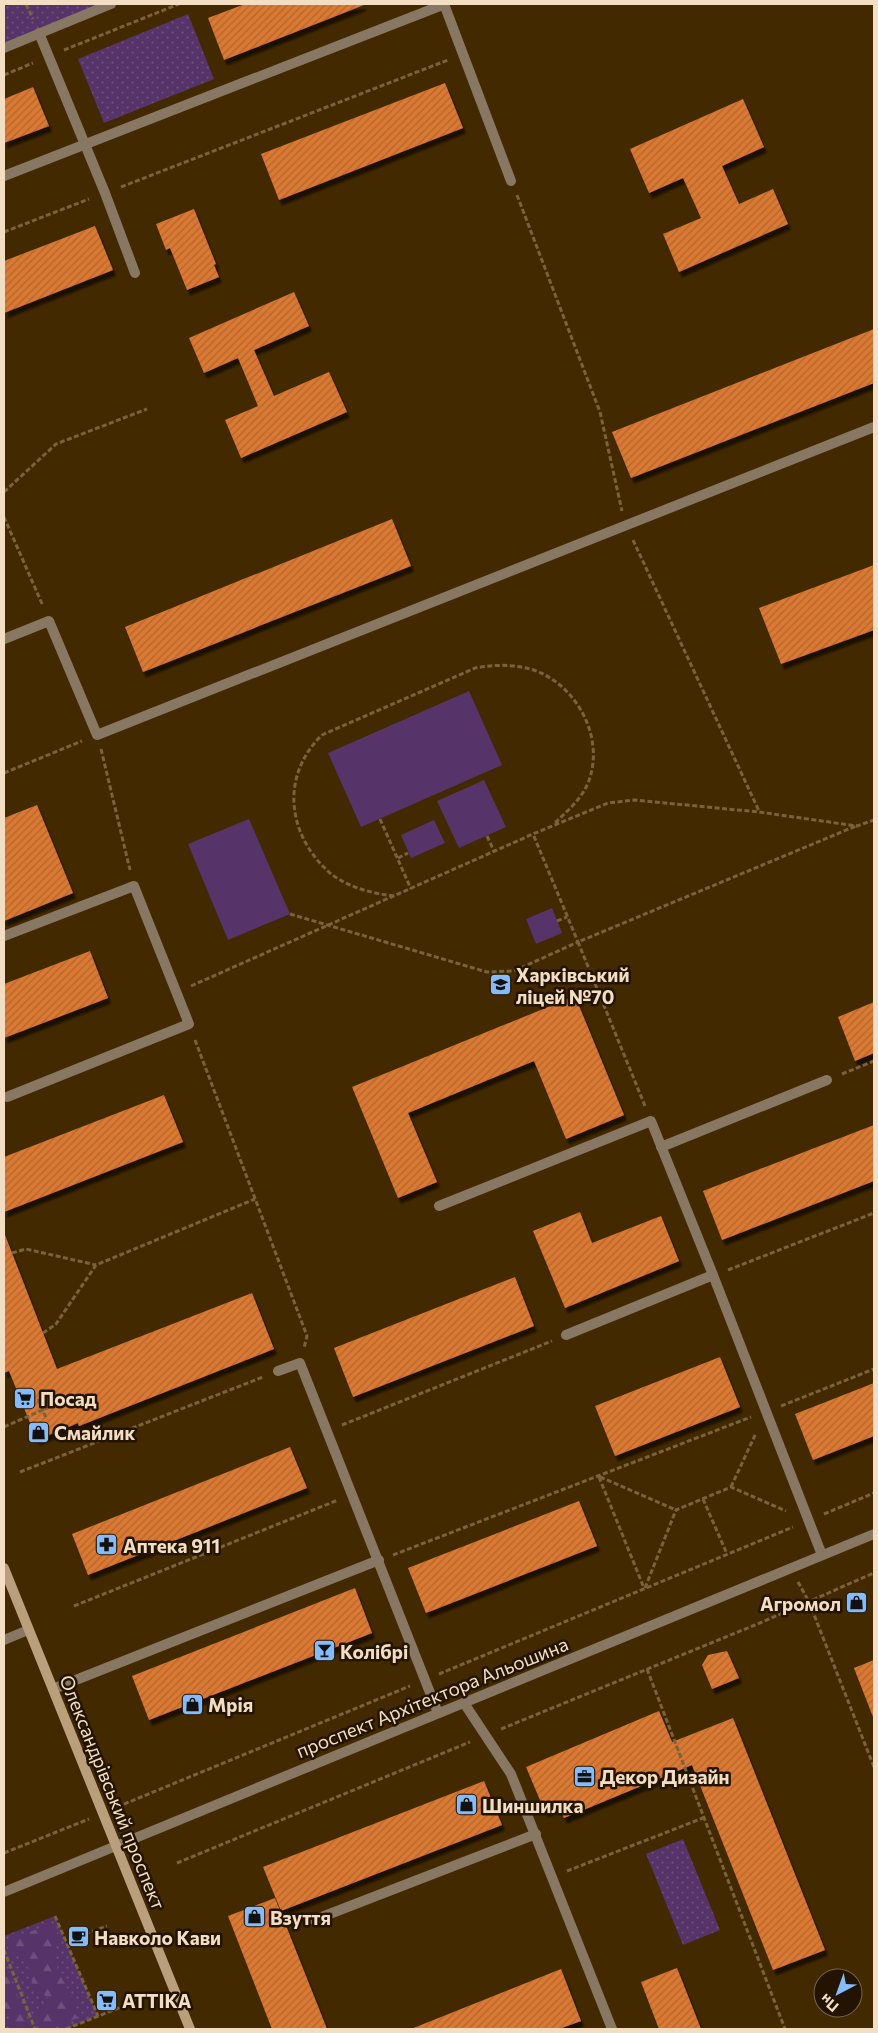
<svg xmlns="http://www.w3.org/2000/svg" width="878" height="2033" font-family="Commissioner,sans-serif">
	<style>
		.green { fill: url(#green-dots) }
		.forest { fill: url(#forest-firs) }
		.pitch { fill: #563369 }
		.building { fill: url(#building-hatch); filter: url(#shadow) }
		.lines { fill: none; stroke-linecap: round; stroke-linejoin: round }
		.path { stroke: #7a623d; stroke-width: 3; stroke-dasharray: 5 2.5; stroke-linecap: butt }
		.service { stroke: #887762; stroke-width: 10 }
		.tertiary { stroke: #887762; stroke-width: 10 }
		.secondary { stroke: #ba9f7d; stroke-width: 10 }
		.labels { text-anchor: middle; dominant-baseline: central; stroke-width: 5; stroke-linejoin: round; paint-order: stroke }
		.poi-label { font-size: 19px; font-weight: bold; fill: #f3dec4; stroke: #231401; text-anchor: start }
		.street-label { font-size: 19px; fill: #f3dec4; stroke: #231401 }
	</style>
	<defs>
		<pattern id="green-dots" width="8" height="8" patternUnits="userSpaceOnUse" patternTransform="scale(1.25)"><rect width="8" height="8" fill="#563369"/><path d="M2 2h.1M6 6h.1" fill="none" stroke="#6f507d" stroke-width="1.8" stroke-linecap="round"/></pattern>
		<pattern id="forest-firs" width="22" height="20" patternUnits="userSpaceOnUse" patternTransform="scale(1.25)"><rect width="22" height="20" fill="#563369"/><path d="M5 1l3.5 6h-7zM16 11l3.5 6h-7z" fill="#6f507d"/></pattern>
		<pattern id="building-hatch" width="6" height="6" patternUnits="userSpaceOnUse" patternTransform="scale(1.25)"><rect width="6" height="6" fill="#db7830"/><path d="M-1 1l2-2M0 6l6-6M5 7l2-2" fill="none" stroke="#af6833"/></pattern>
		<filter id="shadow"><feDropShadow dx="3" dy="5.5" stdDeviation="1" flood-color="#0009"/></filter>
	</defs>
	<rect width="100%" height="100%" fill="#432900"/>
	<g class="green">
		<polygon points="4,4 111,4 4,48"/>
		<polygon points="188,14 214,79 104,123 78,59"/>
		<polygon points="683,1839 720,1930 683,1945 646,1854"/>
		<polygon points="55,1916 98,2016 66,2029 4,2029 4,1936"/>
	</g>
	<g class="forest">
		<path d="M54,1923L61,1939L55,1942L53,1947L58,1971L75,2003L77,2018L49,2029H40L34,2015L52,2003C47,1995 39,1993 35,1986C24,1970 34,1957 10,1953L5,1941Z"/>
		<polygon points="4,1963 31,2029 12,2029 11,2022 4,2005"/>
	</g>
	<g class="pitch">
		<polygon points="469,691 502,765 361,827 328,753"/>
		<polygon points="484,780 506,827 459,848 437,801"/>
		<polygon points="249,819 290,914 228,940 188,844"/>
		<polygon points="434,820 445,843 411,858 401,835"/>
		<polygon points="552,908 562,933 536,944 526,919"/>
	</g>
	<g class="building">
		<polygon points="245,4 364,4 364,5 224,60 208,18"/>
		<polygon points="445,83 463,128 279,200 261,154"/>
		<polygon points="33,87 49,126 4,143 4,99"/>
		<polygon points="743,99 764,147 722,166 739,204 773,189 788,224 679,272 663,234 701,218 683,178 649,193 630,149"/>
		<polygon points="194,209 216,264 214,265 219,277 187,290 170,248 166,250 156,224"/>
		<polygon points="95,226 113,270 4,313 4,261"/>
		<polygon points="294,292 309,326 254,350 274,396 329,372 347,412 241,458 225,420 258,406 238,358 204,373 189,338"/>
		<polygon points="874,329 874,383 631,478 612,432"/>
		<polygon points="392,519 411,566 143,672 125,627"/>
		<polygon points="874,565 874,630 781,664 759,608"/>
		<polygon points="37,805 73,893 4,921 4,818"/>
		<polygon points="90,951 108,998 4,1038 4,984"/>
		<polygon points="575,996 624,1115 566,1139 534,1061 408,1113 437,1182 398,1198 352,1087"/>
		<polygon points="874,1002 874,1053 855,1061 838,1017"/>
		<polygon points="164,1095 183,1142 4,1212 4,1157"/>
		<polygon points="874,1125 874,1181 722,1240 703,1191"/>
		<polygon points="580,1212 592,1243 661,1216 679,1261 565,1308 533,1231"/>
		<polygon points="4,1235 5,1235 57,1369 252,1293 274,1349 79,1426 78,1423 37,1440 9,1371 4,1373"/>
		<polygon points="515,1277 534,1326 353,1397 334,1348"/>
		<polygon points="720,1357 740,1407 615,1456 595,1406"/>
		<polygon points="874,1383 874,1436 813,1460 795,1414"/>
		<polygon points="290,1447 307,1488 88,1575 72,1534"/>
		<polygon points="579,1501 597,1546 426,1613 408,1568"/>
		<polygon points="355,1588 372,1633 149,1720 132,1676"/>
		<polygon points="727,1651 739,1678 712,1689 702,1665 708,1655"/>
		<polygon points="874,1660 874,1717 873,1717 854,1668"/>
		<polygon points="659,1711 672,1742 733,1718 825,1950 773,1970 692,1765 564,1818 558,1806 545,1812 526,1767"/>
		<polygon points="484,1781 502,1825 281,1911 263,1867"/>
		<polygon points="275,1898 327,2029 272,2029 270,2024 228,1916"/>
		<polygon points="677,1968 701,2029 659,2029 641,1982"/>
		<polygon points="561,1969 581,2021 559,2029 411,2029"/>
	</g>
	<g class="lines">
		<g class="path">
			<polyline points="26,4 33,19"/>
			<polyline points="64,50 179,4"/>
			<polyline points="4,75 33,63"/>
			<polyline points="121,187 448,60"/>
			<polyline points="517,195 600,412 622,511"/>
			<polyline points="4,232 89,199"/>
			<polyline points="4,492 56,444 147,409"/>
			<polyline points="4,517 43,606"/>
			<polyline points="633,540 759,811"/>
			<polyline points="101,749 130,870"/>
			<polyline points="4,773 82,741"/>
			<polyline points="380,819 411,889"/>
			<polyline points="487,836 494,851"/>
			<polyline points="398,858 408,853"/>
			<path d="M394,896C371,893 349,888 330,873C287,835 280,776 322,735L475,668C496,664 519,664 539,672C580,690 605,741 588,783C581,800 566,812 554,824"/>
			<polyline points="290,914 487,972 514,971 578,942 533,834"/>
			<polyline points="557,921 567,917"/>
			<polyline points="191,986 533,834 608,803 634,800 759,812 857,826 874,820"/>
			<polyline points="195,1040 307,1336 304,1348"/>
			<polyline points="842,1074 874,1061"/>
			<polyline points="645,1106 578,942 856,826"/>
			<polyline points="12,1253 26,1249 96,1265"/>
			<polyline points="728,1270 874,1213"/>
			<polyline points="43,1333 56,1324 96,1265 255,1199"/>
			<polyline points="38,1399 47,1420"/>
			<polyline points="781,1406 874,1369"/>
			<polyline points="342,1425 552,1341"/>
			<polyline points="4,1427 68,1399"/>
			<polyline points="20,1472 263,1377"/>
			<polyline points="599,1477 644,1588"/>
			<polyline points="600,1477 676,1510"/>
			<polyline points="731,1487 756,1433"/>
			<polyline points="703,1499 727,1554"/>
			<polyline points="824,1514 874,1493"/>
			<polyline points="393,1555 751,1417"/>
			<polyline points="798,1582 809,1602 874,1767"/>
			<polyline points="645,1588 676,1510 731,1487 786,1511"/>
			<polyline points="74,1606 338,1500"/>
			<polyline points="647,1669 785,2029"/>
			<polyline points="439,1674 793,1527"/>
			<polyline points="501,1729 755,1625 874,1573"/>
			<polyline points="117,1807 410,1686"/>
			<polyline points="4,1853 89,1819"/>
			<polyline points="177,1863 470,1742"/>
			<polyline points="567,1871 703,1818"/>
			<polyline points="55,1916 98,2016"/>
			<polyline points="85,1934 107,1926"/>
			<polyline points="4,1950 35,2029"/>
			<polyline points="66,2029 136,2001"/>
		</g>
		<g class="service">
			<polyline points="444,4 511,181"/>
			<polyline points="39,33 105,193 135,273"/>
			<polyline points="4,176 445,4"/>
			<polyline points="4,639 49,621 97,735 874,427"/>
			<polyline points="4,936 134,886 189,1024 7,1097"/>
			<polyline points="661,1147 827,1080"/>
			<polyline points="439,1206 651,1121 713,1275 822,1555"/>
			<polyline points="566,1335 713,1275"/>
			<polyline points="278,1371 300,1363 438,1713"/>
			<polyline points="4,1640 28,1630"/>
			<polyline points="53,1689 379,1560"/>
			<polyline points="464,1703 511,1774 612,2029"/>
			<polyline points="314,1920 536,1834"/>
		</g>
		<g class="tertiary">
			<polyline points="4,48 111,4"/>
			<polyline points="4,1892 874,1534"/>
		</g>
		<polyline class="secondary" points="4,1568 190,2029"/>
	</g>
	<defs>
		<symbol id="school-square" viewBox="-11 -11 22 22"><rect x="-9" y="-9" width="18" height="18" rx="4" fill="#85bbfb" stroke="#231401"/><path d="M0-5L7-2L0 1L-7-2ZM-4 1L0 2.5L4 1V4Q0 6-4 4Z" fill="#111"/></symbol>
		<symbol id="supermarket-square" viewBox="-11 -11 22 22"><rect x="-9" y="-9" width="18" height="18" rx="4" fill="#85bbfb" stroke="#231401"/><path d="M-6-5.5h2.5l.6 2H6L4.5 2H-2.5L-4.4-4H-6ZM-1.5 3.2a1.3 1.3 0 1 0 .1 0ZM3 3.2a1.3 1.3 0 1 0 .1 0Z" fill="#111"/></symbol>
		<symbol id="shop-square" viewBox="-11 -11 22 22"><rect x="-9" y="-9" width="18" height="18" rx="4" fill="#85bbfb" stroke="#231401"/><path d="M-5-2.5h2.3a2.7 3.5 0 0 1 5.4 0H5L5.5 6h-11ZM-1.5-2.5h3a1.5 2.3 0 0 0-3 0Z" fill="#111"/></symbol>
		<symbol id="pharmacy-square" viewBox="-11 -11 22 22"><rect x="-9" y="-9" width="18" height="18" rx="4" fill="#85bbfb" stroke="#231401"/><path d="M-2-6h4v4h4v4h-4v4h-4v-4h-4v-4h4Z" fill="#111"/></symbol>
		<symbol id="bar-square" viewBox="-11 -11 22 22"><rect x="-9" y="-9" width="18" height="18" rx="4" fill="#85bbfb" stroke="#231401"/><path d="M-6-5H6L.8 .8V4.5H3.5V6h-7V4.5H-.8V.8Z" fill="#111"/></symbol>
		<symbol id="office-square" viewBox="-11 -11 22 22"><rect x="-9" y="-9" width="18" height="18" rx="4" fill="#85bbfb" stroke="#231401"/><path d="M-6-3h4V-5.5h4V-3h4V5H-6ZM-1-4.5V-3h2v-1.5ZM-6 0V1H6V0Z" fill="#111"/></symbol>
		<symbol id="cafe-square" viewBox="-11 -11 22 22"><rect x="-9" y="-9" width="18" height="18" rx="4" fill="#85bbfb" stroke="#231401"/><path d="M-5.5-4.5H6V0H3Q3 3.5 0 3.5H-2.5Q-5.5 3.5-5.5 0ZM3-3.2v2h1.7v-2ZM-6 4.5H4V6H-6Z" fill="#111"/></symbol>
	</defs>
	<g fill-rule="evenodd">
		<use href="#school-square" x="488" y="972" width="25" height="25"/>
		<use href="#supermarket-square" x="12" y="1386" width="25" height="25"/>
		<use href="#shop-square" x="26" y="1420" width="25" height="25"/>
		<use href="#pharmacy-square" x="94" y="1532" width="25" height="25"/>
		<use href="#shop-square" x="844" y="1590" width="25" height="25"/>
		<use href="#bar-square" x="312" y="1638" width="25" height="25"/>
		<use href="#shop-square" x="180" y="1692" width="25" height="25"/>
		<use href="#office-square" x="572" y="1764" width="25" height="25"/>
		<use href="#shop-square" x="454" y="1792" width="25" height="25"/>
		<use href="#shop-square" x="242" y="1904" width="25" height="25"/>
		<use href="#cafe-square" x="66" y="1924" width="25" height="25"/>
		<use href="#supermarket-square" x="94" y="1988" width="25" height="25"/>
	</g>
	<g class="labels">
		<g class="poi-label">
			<text x="516" y="974">Харківський<tspan x="516" dy="22">ліцей №70</tspan></text>
			<text x="40" y="1398">Посад</text>
			<text x="54" y="1432">Смайлик</text>
			<text x="123" y="1545">Аптека 911</text>
			<text x="841" y="1603" text-anchor="end">Агромол</text>
			<text x="340" y="1651">Колібрі</text>
			<text x="208" y="1704">Мрiя</text>
			<text x="600" y="1776">Декор Дизайн</text>
			<text x="482" y="1805">Шиншилка</text>
			<text x="270" y="1917">Взуття</text>
			<text x="94" y="1937">Навколо Кави</text>
			<text x="122" y="2000">АТТІКА</text>
		</g>
		<g class="street-label">
			<text transform="translate(432 1697) rotate(-22)">проспект Архітектора Альошина</text>
			<text transform="translate(113 1792) rotate(68)">Олександрівський проспект</text>
		</g>
	</g>
	<rect width="878" height="2033" fill="none" stroke="#f3dec4" stroke-width="10"/>
	<g transform="translate(838 1993) rotate(221)"><circle r="24" fill="#231401" stroke="#76654f"/>
	<path d="M0-4L9 19L0 12L-9 19Z" fill="#85bbfb"/>
	<text y="-8" font-size="14" font-weight="bold" text-anchor="middle" fill="#f3dec4">Пн</text>
	</g>
</svg>
